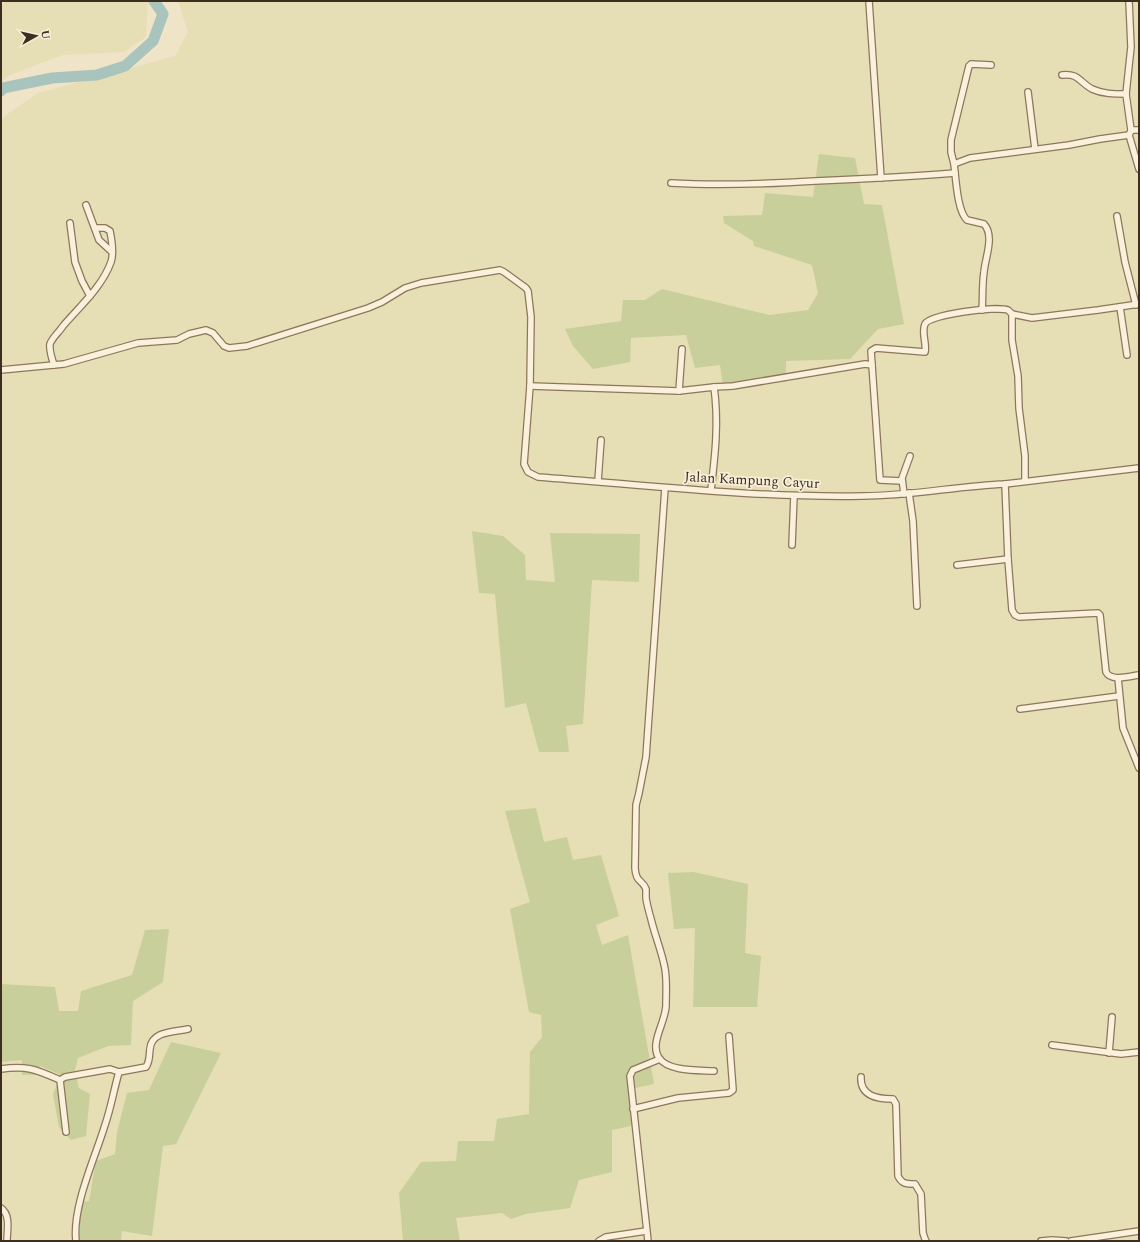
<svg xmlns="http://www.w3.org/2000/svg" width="1140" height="1242" font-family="Spectral,serif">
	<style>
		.farmland { fill: #e6deb5 }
		.green { fill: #c9cf9b }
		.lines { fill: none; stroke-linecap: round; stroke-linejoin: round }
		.river { stroke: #a9c4bc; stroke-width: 11 }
		.minor-casing { stroke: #8d765c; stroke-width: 8 }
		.minor { stroke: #faf1dc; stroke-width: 5.5 }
		.labels { text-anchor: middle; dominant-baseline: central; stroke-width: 3.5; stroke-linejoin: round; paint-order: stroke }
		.street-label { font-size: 14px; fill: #3d2e20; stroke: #f7eed8 }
	</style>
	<rect width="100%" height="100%" fill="#f0e4c8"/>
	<g class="farmland">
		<polygon points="5,1 147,1 148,2 146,37 124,52 63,55 10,75 1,82 1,7"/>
		<polygon points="178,1 1139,1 1139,1241 1,1241 1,122 3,117 38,93 175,56 188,32"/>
	</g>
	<g class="green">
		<polygon points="819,154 855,158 864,204 882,205 904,324 878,329 850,359 786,361 786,382 741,383 723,386 720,365 695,368 686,335 631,338 630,362 593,369 573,346 565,329 621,321 623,300 645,300 662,289 769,315 808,310 818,293 812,265 754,246 753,241 724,223 723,216 762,215 765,193 813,197"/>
		<polygon points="472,531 503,536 525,555 526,580 555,582 550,533 640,534 639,582 592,580 583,724 566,726 569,752 539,752 526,703 505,708 495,594 479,593"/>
		<polygon points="536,808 544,842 567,837 573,860 601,855 619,916 596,925 602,945 628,935 654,1084 630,1089 631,1126 612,1130 612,1172 579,1180 570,1208 526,1214 511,1219 502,1213 456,1218 460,1241 403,1241 399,1193 421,1162 456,1161 458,1141 494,1141 497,1119 529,1114 530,1052 542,1037 541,1015 529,1012 510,909 530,902 505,811"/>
		<polygon points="693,872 748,884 745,953 761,956 757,1007 693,1007 695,928 674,929 668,873"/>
		<polygon points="169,929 163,982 133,1001 131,1045 108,1046 78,1058 75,1070 79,1088 90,1094 86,1136 71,1140 59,1127 53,1094 61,1075 40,1066 37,1075 22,1075 22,1060 1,1062 1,984 55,987 59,1011 78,1011 81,991 132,975 145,930"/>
		<polygon points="171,1042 221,1053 176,1144 163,1146 152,1236 122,1231 121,1241 94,1241 94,1240 77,1241 76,1203 89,1201 96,1161 115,1154 117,1132 127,1093 149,1090"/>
	</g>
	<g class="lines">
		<polyline class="river" points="1,91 3,88 52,78 97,75 125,66 153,41 163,14 154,1"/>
		<defs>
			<g id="minor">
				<polyline points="869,1 881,178"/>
				<path d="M1062,75C1079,73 1079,82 1092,89C1103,94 1114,94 1126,94L1131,130H1139"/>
				<polyline points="1028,92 1035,149"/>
				<polyline points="1126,94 1131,47 1129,1"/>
				<polyline points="1131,131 1129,135 1139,169"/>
				<polyline points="954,164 951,152 951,140 969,66 971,64 991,65"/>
				<path d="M671,183C719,186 767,184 815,181C862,179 908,177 955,173"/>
				<polyline points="86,205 99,240 112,252"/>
				<polyline points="1117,216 1125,262 1136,305"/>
				<polyline points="70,223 75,262 82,281 90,296"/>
				<polyline points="1120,307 1127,355"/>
				<path d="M982,310C983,298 982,285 984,272C985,258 995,236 984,224L967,220C957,211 956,178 954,164L970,158L1069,145L1100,139L1129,135"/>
				<path d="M682,349L679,391L714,387C719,422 715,456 711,490"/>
				<path d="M54,365C52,359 49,350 50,344C52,338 60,331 63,326C80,306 102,287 111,262C114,253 112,241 110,231L105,228H95"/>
				<polyline points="872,365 880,480 902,481"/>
				<path d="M1,370L64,364L138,343L177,340L189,334L206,330L213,333L224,346L229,348L247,346L368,308L382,302L405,288L421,283L500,270L504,272L526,288L528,291L531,317L530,386L524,464L528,472L538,477C646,485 755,498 863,496C911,496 957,486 1005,484L1139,468"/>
				<polyline points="530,386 679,391"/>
				<path d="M714,387L733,386L865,364L872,365L871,351L876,348L925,352C927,344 921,332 925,324C930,314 997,306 1008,310C1009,311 1011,313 1012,314"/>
				<polyline points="598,481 601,440"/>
				<polyline points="1025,481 1025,456 1019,408 1018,376 1012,340 1012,314 1032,318 1098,310 1139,304"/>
				<path d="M1005,484L1008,559L1012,610L1015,615L1019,617L1098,613L1100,615L1106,672C1111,682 1130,676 1139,675"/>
				<path d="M665,488L646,757L639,793L636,805L635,868C636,883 642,879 646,889C646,892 646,895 646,898C647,905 649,912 651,919C655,936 662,952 665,969C667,980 666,994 666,1005C666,1022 649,1043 659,1058C669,1072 699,1070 714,1071"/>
				<polyline points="909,493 913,521 917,606"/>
				<polyline points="904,494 902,478 910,456"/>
				<polyline points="792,545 794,496"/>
				<polyline points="957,565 1008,559"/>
				<polyline points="1118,678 1123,728 1139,768"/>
				<polyline points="1020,709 1119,696"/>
				<polyline points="1052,1045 1121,1054 1139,1052"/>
				<polyline points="1109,1053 1112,1017"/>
				<path d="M1,1069C27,1065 37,1070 60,1080"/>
				<path d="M861,1077C860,1096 877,1099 893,1099L896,1104L898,1176C902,1184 906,1184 915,1184L921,1194L923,1233L925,1239L926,1241"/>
				<polyline points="633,1109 678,1098 729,1093 733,1090 729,1036"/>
				<polyline points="66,1132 60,1080 65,1077 110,1069 119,1072"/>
				<path d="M1,1208C11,1215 7,1231 7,1241"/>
				<path d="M76,1241C72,1207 95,1158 105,1125C111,1108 114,1089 119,1072L146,1067C150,1061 149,1056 150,1049C151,1031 174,1032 188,1029"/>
				<polyline points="599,1241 606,1237 646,1231"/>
				<polyline points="648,1241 630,1076 633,1070 660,1059"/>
				<polyline points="1041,1241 1052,1240 1066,1241"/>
				<polyline points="1071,1241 1139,1231"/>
			</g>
		</defs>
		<use href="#minor" class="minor-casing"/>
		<use href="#minor" class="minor"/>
	</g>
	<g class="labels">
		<g class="street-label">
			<text transform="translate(752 480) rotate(3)">Jalan Kampung Cayur</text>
		</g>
	</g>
	<rect width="1140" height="1242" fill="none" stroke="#3d2e20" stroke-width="4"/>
	<g transform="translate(36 36) rotate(82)" stroke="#f7eed8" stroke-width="3" paint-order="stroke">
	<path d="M0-3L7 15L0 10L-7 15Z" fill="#3d2e20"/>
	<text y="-6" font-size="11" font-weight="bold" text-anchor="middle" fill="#3d2e20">U</text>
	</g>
</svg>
